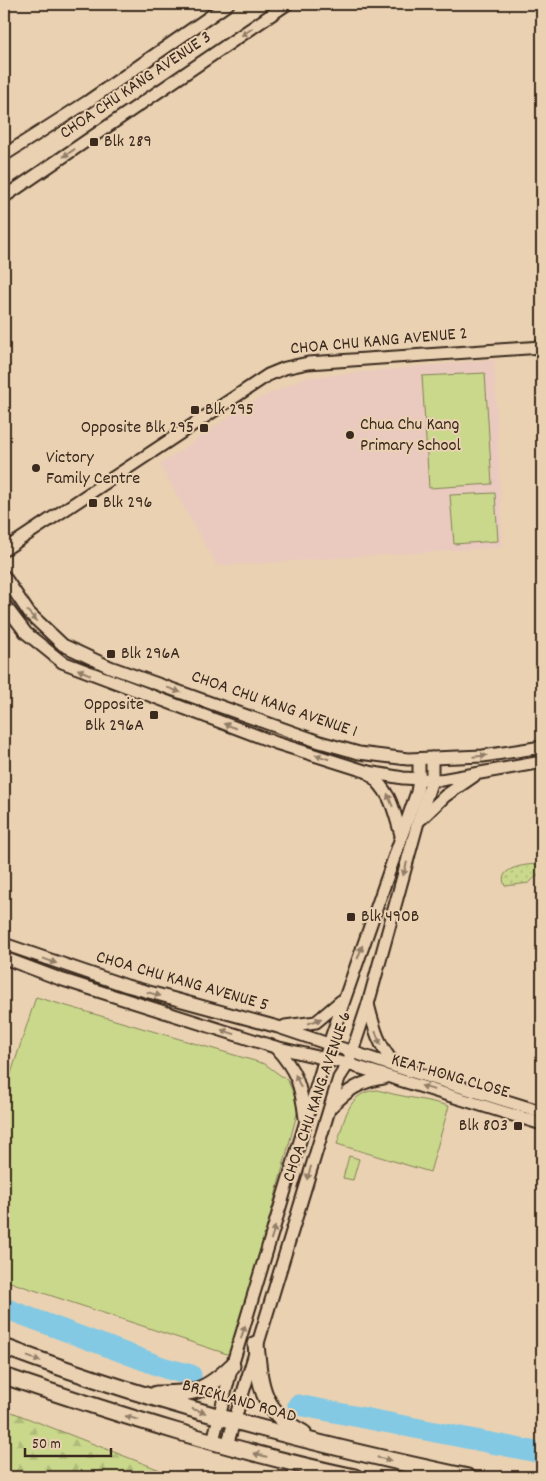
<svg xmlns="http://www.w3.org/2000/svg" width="546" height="1481" font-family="Dekko,sans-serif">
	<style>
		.built { fill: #eacabf }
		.grass { fill: #cad88c; stroke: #828155 }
		.forest { fill: url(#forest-firs); stroke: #828155 }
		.park { fill: url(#park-dots); stroke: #828155 }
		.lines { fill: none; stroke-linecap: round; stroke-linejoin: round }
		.river { stroke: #83c9e4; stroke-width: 21 }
		.minor-casing { stroke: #3b2a1e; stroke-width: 15 }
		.major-casing { stroke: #3b2a1e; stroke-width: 19 }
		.minor { stroke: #ead1b2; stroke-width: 11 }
		.major { stroke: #ead1b2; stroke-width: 15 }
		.oneway { fill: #927e68 }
		.poi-dot { fill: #3b2a1e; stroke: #ead1b2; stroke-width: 2 }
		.labels { text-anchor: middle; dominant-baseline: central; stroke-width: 4; stroke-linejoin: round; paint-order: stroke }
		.street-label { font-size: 18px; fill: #3b2a1e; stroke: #ead1b2 }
		.poi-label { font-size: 18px; fill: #3b2a1e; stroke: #ead1b2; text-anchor: start }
	</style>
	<defs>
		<pattern id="forest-firs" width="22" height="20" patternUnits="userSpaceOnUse" patternTransform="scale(1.25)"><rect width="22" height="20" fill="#cad88c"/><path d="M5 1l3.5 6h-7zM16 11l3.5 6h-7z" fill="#aeba78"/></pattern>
		<pattern id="park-dots" width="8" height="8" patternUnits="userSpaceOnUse" patternTransform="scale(1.25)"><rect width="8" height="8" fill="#cad88c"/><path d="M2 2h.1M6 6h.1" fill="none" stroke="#aeba78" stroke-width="1.8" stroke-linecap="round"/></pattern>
	</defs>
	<rect width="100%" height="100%" fill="#ead1b2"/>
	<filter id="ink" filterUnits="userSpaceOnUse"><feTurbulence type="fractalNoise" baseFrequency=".02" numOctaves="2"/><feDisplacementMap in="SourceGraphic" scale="10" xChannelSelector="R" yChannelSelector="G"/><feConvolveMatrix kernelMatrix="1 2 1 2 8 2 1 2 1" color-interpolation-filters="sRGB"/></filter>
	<g filter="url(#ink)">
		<polygon class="built" points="494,359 503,547 217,566 160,465 247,404 305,378"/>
		<g class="grass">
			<polygon points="485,373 492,484 429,488 422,376"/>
			<polygon points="495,493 498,541 454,544 450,495"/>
			<polygon points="36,997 265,1064 288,1081 299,1106 233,1356 4,1280 4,1095"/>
			<path d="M377,1090C401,1097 425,1099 449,1106L430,1172L337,1144C345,1120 347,1092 377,1090Z"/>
			<polygon points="349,1156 359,1159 353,1180 343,1178"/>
		</g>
		<polygon class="forest" points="4,1409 160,1470 157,1477 4,1477"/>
		<path class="park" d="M542,864V871L529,883L505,886C495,866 530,864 542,864Z"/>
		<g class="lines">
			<g class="river">
				<polyline points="4,1308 165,1368 191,1375"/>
				<polyline points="298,1405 542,1453"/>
			</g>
			<defs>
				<g id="minor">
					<polyline points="4,155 87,102 228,4"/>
					<polyline points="4,197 287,4"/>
					<polyline points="4,550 268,375 285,368 308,363 542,347"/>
					<polyline points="4,576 29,613 63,645 110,667 320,742 359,753 408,759 483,756 542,747"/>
					<polyline points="4,604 26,633 62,662 276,743 368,772 403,778 441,780 542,762"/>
					<path d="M368,772C392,795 392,804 401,835"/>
					<polyline points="421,819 445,796 474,776"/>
					<polyline points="4,944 127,986 278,1027 397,1067 542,1112"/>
					<polyline points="4,958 60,979 275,1047 348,1064 542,1124"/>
					<path d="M368,1004C374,1028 379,1047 396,1066"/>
					<polyline points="285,1026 316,1022 341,1001"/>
					<path d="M275,1047C297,1071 301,1086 305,1118"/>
					<path d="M330,1108C347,1091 360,1081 384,1078"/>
					<polyline points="213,1441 232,1366 332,1035 417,792 419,779 419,759"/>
					<polyline points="227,1445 329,1110 339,1078 348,1064 368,1004 418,822 432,780 432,758"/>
				</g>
				<g id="major">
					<path d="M256,1344C260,1387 262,1412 303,1433"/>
					<path d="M4,1347C155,1404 311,1444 468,1477"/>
					<path d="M4,1376C119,1415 236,1452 355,1477"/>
					<path d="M156,1394C194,1393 204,1393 232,1366"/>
				</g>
			</defs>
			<use href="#minor" class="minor-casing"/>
			<use href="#major" class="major-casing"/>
			<use href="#minor" class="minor"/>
			<use href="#major" class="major"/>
		</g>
		<defs><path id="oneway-solid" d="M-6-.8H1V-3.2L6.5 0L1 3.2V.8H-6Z" transform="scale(1.25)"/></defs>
		<g class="oneway">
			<use href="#oneway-solid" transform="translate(247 32) rotate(145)"/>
			<use href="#oneway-solid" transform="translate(69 153) rotate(146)"/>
			<use href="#oneway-solid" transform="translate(32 616) rotate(48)"/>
			<use href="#oneway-solid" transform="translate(84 672) rotate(-157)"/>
			<use href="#oneway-solid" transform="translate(174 690) rotate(20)"/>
			<use href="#oneway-solid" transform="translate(230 726) rotate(-160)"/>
			<use href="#oneway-solid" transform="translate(480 756) rotate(-5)"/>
			<use href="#oneway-solid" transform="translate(322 757) rotate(-162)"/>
			<use href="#oneway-solid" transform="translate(390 800) rotate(-112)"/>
			<use href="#oneway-solid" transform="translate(405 869) rotate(106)"/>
			<use href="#oneway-solid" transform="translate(360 952) rotate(-70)"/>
			<use href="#oneway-solid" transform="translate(50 961) rotate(20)"/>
			<use href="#oneway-solid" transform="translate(154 994) rotate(16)"/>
			<use href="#oneway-solid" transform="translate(315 1021) rotate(-21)"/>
			<use href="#oneway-solid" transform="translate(228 1032) rotate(-162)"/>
			<use href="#oneway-solid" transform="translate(378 1038) rotate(68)"/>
			<use href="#oneway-solid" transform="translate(298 1081) rotate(-113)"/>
			<use href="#oneway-solid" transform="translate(428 1088) rotate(-163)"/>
			<use href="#oneway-solid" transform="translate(309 1173) rotate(107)"/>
			<use href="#oneway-solid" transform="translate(273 1233) rotate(-72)"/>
			<use href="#oneway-solid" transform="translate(243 1332) rotate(-73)"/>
			<use href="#oneway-solid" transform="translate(34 1359) rotate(20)"/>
			<use href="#oneway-solid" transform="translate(199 1411) rotate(17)"/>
			<use href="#oneway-solid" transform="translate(132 1418) rotate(-164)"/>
			<use href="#oneway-solid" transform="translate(260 1455) rotate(-164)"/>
			<use href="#oneway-solid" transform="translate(384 1459) rotate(13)"/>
		</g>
	</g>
	<g class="poi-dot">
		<rect x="89" y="137" width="10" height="10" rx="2.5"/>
		<rect x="190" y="405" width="10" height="10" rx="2.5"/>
		<rect x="199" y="423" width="10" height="10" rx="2.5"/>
		<circle cx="350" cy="435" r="5"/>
		<circle cx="36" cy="468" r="5"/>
		<rect x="88" y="498" width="10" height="10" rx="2.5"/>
		<rect x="106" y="649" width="10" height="10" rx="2.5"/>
		<rect x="149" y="710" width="10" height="10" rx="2.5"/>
		<rect x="346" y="912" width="10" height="10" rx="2.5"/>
		<rect x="513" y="1121" width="10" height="10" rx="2.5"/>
	</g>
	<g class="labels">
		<g class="street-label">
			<text transform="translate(136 86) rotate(-34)">CHOA CHU KANG AVENUE 3</text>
			<text transform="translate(379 342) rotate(-5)">CHOA CHU KANG AVENUE 2</text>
			<text transform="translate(274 705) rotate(19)">CHOA CHU KANG AVENUE 1</text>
			<text transform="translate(182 982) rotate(16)">CHOA CHU KANG AVENUE 5</text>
			<text transform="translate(450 1077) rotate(16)">KEAT HONG CLOSE</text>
			<text transform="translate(318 1097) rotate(-71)">CHOA CHU KANG AVENUE 6</text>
			<text transform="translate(239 1402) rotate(16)">BRICKLAND ROAD</text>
		</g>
		<g class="poi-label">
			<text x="104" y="142">Blk 289</text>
			<text x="205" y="410">Blk 295</text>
			<text x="360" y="425">Chua Chu Kang<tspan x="360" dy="21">Primary School</tspan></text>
			<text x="194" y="428" text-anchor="end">Opposite Blk 295</text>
			<text x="46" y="458">Victory<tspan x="46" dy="21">Family Centre</tspan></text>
			<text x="103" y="503">Blk 296</text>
			<text x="121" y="654">Blk 296A</text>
			<text x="144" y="705" text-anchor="end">Opposite<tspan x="144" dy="21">Blk 296A</tspan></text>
			<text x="361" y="917">Blk 490B</text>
			<text x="508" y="1126" text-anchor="end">Blk 803</text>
		</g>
	</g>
	<rect width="546" height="1481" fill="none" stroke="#ead1b2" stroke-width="20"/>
	<rect x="10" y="10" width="526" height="1461" fill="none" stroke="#3b2a1e" stroke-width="2" filter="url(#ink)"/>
	<path d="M25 1448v8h86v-8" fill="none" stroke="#3b2a1e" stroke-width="2.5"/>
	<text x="32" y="1448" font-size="15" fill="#3b2a1e" stroke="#ead1b2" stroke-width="4" paint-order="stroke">50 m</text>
</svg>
